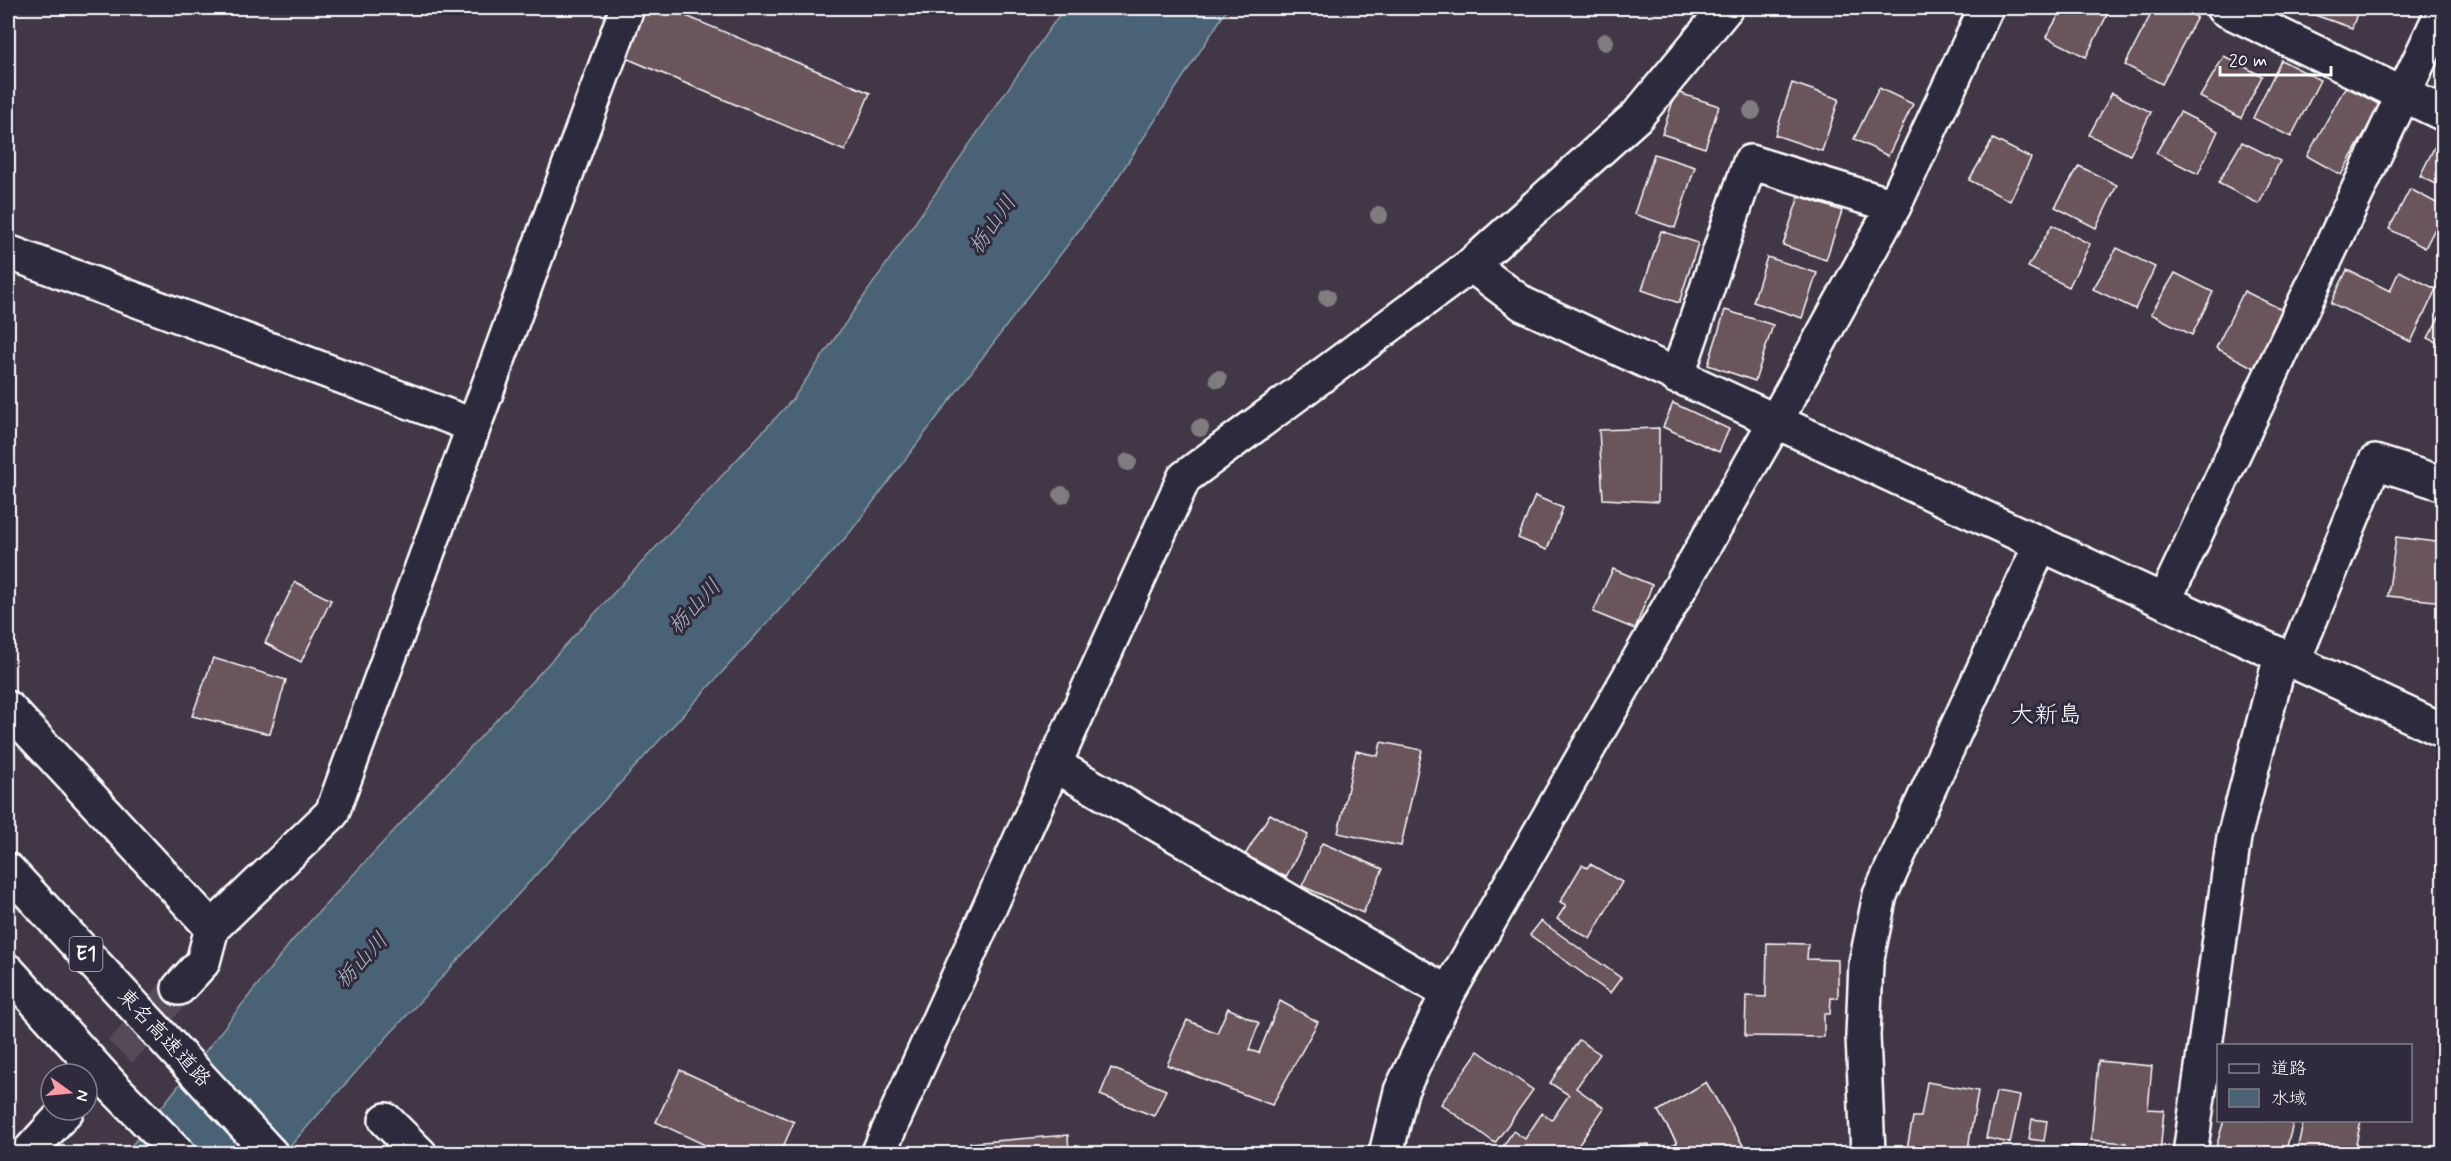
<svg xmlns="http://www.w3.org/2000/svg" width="2451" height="1161" font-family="Mynerve,'Klee One',sans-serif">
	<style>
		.water { fill: #4a6274; stroke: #92a1ac; stroke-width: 1.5 }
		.building { fill: #6b545b; stroke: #fff; stroke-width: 1.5 }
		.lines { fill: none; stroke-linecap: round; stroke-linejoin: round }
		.minor-tunnel { stroke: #544b58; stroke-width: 33; stroke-dasharray: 33 16; stroke-linecap: butt }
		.minor-casing { stroke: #fff; stroke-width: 38 }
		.motorway-casing { stroke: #fff; stroke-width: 38 }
		.minor { stroke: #2f2a3d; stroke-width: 33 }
		.motorway { stroke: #2f2a3d; stroke-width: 33 }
		.tree { fill: #7e7b7e }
		.labels { text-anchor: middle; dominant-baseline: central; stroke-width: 6; stroke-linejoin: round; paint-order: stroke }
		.shield { fill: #2f2a3d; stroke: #c1bfc5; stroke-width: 1.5 }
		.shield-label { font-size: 20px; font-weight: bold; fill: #fff }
		.street-label { font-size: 21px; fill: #fff; stroke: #2f2a3d }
		.water-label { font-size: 22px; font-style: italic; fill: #aeb8c0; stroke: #2f2a3d }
		.quarter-label { font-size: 24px; fill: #fff; stroke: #2f2a3d }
	</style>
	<rect width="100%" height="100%" fill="#413746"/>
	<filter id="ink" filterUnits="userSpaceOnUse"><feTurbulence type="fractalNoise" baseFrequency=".0167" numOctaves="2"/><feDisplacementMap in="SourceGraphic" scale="12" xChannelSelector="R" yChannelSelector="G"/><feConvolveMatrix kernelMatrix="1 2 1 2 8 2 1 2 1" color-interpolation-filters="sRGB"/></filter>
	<g filter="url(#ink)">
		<polygon class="water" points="1064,8 1228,8 1113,185 848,535 388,1036 284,1153 125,1154 291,942 792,400"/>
		<g class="building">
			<polygon points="646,8 667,8 870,93 845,151 626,58"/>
			<polygon points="2063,8 2093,8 2107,15 2086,57 2046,37"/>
			<polygon points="2154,8 2177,8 2197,17 2162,84 2125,65"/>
			<polygon points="2311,8 2359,8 2352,28 2309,13"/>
			<polygon points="2224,56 2262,76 2241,118 2200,97"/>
			<polygon points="2281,60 2320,80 2291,137 2253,118"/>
			<polygon points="1792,83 1839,99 1822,151 1775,135"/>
			<polygon points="2346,86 2380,105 2341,175 2307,156"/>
			<polygon points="1879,88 1913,104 1888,156 1854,139"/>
			<polygon points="1676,92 1719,106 1705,148 1662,134"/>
			<polygon points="2112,93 2151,112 2130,155 2089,135"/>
			<polygon points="2180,112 2218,131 2198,174 2156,153"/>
			<polygon points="2440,136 2444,138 2444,188 2420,176"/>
			<polygon points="1993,139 2031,158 2010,201 1969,180"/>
			<polygon points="2242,142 2280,161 2259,204 2218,183"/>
			<polygon points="1654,154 1695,167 1675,228 1634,214"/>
			<polygon points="2079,166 2117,185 2096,228 2055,207"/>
			<polygon points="2410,189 2444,207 2444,211 2425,248 2389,229"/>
			<polygon points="1799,196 1842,211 1826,260 1783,245"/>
			<polygon points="2052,225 2090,244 2069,287 2028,267"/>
			<polygon points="1661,231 1698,243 1679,303 1642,290"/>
			<polygon points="2117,248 2155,267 2135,309 2093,289"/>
			<polygon points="1767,257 1817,273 1802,318 1753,302"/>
			<polygon points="2347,270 2390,291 2399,271 2436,289 2411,342 2331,303"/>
			<polygon points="2175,273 2213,292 2192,335 2151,314"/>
			<polygon points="2244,291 2283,310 2254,368 2216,348"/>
			<polygon points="2444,308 2444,346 2428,338"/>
			<polygon points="1725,310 1773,325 1755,381 1708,365"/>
			<polygon points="1673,403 1729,429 1719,452 1663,427"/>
			<polygon points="1659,428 1658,502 1603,499 1599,430"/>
			<polygon points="1535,496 1563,508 1547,550 1518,538"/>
			<polygon points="2396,537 2444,543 2444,602 2388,596"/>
			<polygon points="1613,569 1652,585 1635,629 1593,612"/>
			<polygon points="295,582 331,600 301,662 265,643"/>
			<polygon points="213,658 286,680 270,734 192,716"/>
			<polygon points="1381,742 1422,750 1401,846 1338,833 1356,751 1378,756"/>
			<polygon points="1270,814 1308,835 1286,877 1245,855"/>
			<polygon points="1322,843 1383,869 1363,913 1302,886"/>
			<polygon points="1590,864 1622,882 1590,939 1557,919 1566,905 1560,902 1582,865 1587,868"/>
			<polygon points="2442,903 2444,903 2444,965 2441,965"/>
			<polygon points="1541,921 1621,978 1610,993 1530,935"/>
			<polygon points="1767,943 1808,944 1807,959 1838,960 1838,998 1831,998 1830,1014 1824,1014 1824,1037 1745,1036 1746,996 1766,997"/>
			<polygon points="1280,1001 1318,1022 1272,1105 1167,1065 1187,1020 1217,1033 1228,1008 1259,1023 1249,1050 1259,1053"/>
			<polygon points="1579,1040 1600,1054 1576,1088 1604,1108 1578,1146 1584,1149 1581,1154 1498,1154 1513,1131 1525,1139 1542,1113 1552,1120 1569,1095 1550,1083"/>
			<polygon points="1478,1051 1533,1090 1495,1143 1441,1104"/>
			<polygon points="2098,1061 2152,1066 2148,1109 2164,1110 2160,1154 2126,1154 2126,1143 2091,1140"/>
			<polygon points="1111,1068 1166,1090 1154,1116 1100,1095"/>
			<polygon points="680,1070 794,1122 780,1154 724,1154 656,1122"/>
			<polygon points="1706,1082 1747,1152 1744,1154 1676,1154 1671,1146 1677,1143 1658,1111"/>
			<polygon points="1927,1082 1978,1091 1967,1154 1906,1154 1913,1117 1921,1117"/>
			<polygon points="1996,1092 2020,1096 2010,1143 1986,1138"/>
			<polygon points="2032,1119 2047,1121 2044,1141 2029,1139"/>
			<polygon points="2224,1120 2294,1120 2285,1154 2214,1154"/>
			<polygon points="2304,1120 2361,1120 2354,1154 2296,1154"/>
			<polygon points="1068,1135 1069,1154 971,1154 970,1143"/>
			<polygon points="1649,1144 1650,1154 1620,1154 1619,1146"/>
			<polygon points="2064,1146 2086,1147 2085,1154 2064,1154"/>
		</g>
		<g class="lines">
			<polyline class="minor-tunnel" points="87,1088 179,988"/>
			<defs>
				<g id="minor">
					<polyline points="2223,8 2444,114"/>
					<polyline points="8,252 472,425"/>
					<polyline points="1471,265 1523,304 2444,731"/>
					<polyline points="1677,377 1750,162 1894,206"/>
					<polyline points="2164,601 2444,8"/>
					<polyline points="2293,662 2375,462 2444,484"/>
					<polyline points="8,708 212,928"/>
					<polyline points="1055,765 1448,993"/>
					<polyline points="179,988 203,962 212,928 332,813 627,8"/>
					<polyline points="386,1120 420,1154"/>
					<polyline points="27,1154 67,1110"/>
					<polyline points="878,1154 1184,478 1471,265 1637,116 1726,8"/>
					<polyline points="1386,1154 1401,1091 1448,993 1775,422 1894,206 1986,8"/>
					<polyline points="1868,1154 1863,1036 1866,963 1880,895 2041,544"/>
					<polyline points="2190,1154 2234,837 2281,656"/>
				</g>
				<g id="motorway">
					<polyline points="8,870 271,1154"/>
					<polyline points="8,971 114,1088 179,1154"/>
				</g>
			</defs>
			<use href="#minor" class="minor-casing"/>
			<use href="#motorway" class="motorway-casing"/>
			<use href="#minor" class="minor"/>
			<use href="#motorway" class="motorway"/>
		</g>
		<g class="tree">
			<circle cx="1605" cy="42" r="9"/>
			<circle cx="1752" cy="111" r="9"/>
			<circle cx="1379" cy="215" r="9"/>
			<circle cx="1327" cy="297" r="9"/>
			<circle cx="1218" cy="379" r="9"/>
			<circle cx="1200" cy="428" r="9"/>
			<circle cx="1128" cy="462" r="9"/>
			<circle cx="1062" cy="495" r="9"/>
		</g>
	</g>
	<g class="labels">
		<rect class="shield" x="69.5" y="937" width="33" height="34" rx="4.5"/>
		<g class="shield-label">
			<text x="86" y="954">E1</text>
		</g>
		<g class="street-label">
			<text transform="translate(164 1038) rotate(47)">東名高速道路</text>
		</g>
		<g class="water-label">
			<text transform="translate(993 225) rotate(-55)">栃山川</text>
			<text transform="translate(695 607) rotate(-47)">栃山川</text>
			<text transform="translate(362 961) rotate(-47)">栃山川</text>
		</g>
		<g class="quarter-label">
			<text x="2046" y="715">大新島</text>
		</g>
	</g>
	<rect width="2451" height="1161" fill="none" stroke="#2f2a3d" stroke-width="30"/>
	<rect x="15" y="15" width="2421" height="1131" fill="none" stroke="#fff" stroke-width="2" filter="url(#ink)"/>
	<rect x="2217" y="1044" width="195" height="78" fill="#2f2a3d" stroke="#827f8b" stroke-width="1.5"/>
	<rect x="2229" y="1064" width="30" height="9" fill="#2f2a3d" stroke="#827f8b" stroke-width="1.5"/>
	<text x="2271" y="1074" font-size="18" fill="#ffffff">道路</text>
	<rect x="2229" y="1089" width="30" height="18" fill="#4a6274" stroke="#827f8b" stroke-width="1.5"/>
	<text x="2271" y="1104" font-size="18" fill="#ffffff">水域</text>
	<g transform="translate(69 1092) rotate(105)"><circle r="28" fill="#2f2a3d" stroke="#827f8b" stroke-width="1.5"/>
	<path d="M0-4.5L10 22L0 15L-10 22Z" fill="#ff9aa2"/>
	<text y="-9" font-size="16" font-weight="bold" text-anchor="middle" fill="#ffffff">N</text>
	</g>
	<path d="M2220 66v9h111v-9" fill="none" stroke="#ffffff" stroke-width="3"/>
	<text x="2229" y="66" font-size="18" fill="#ffffff" stroke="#2f2a3d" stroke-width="4.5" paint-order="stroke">20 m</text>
</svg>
